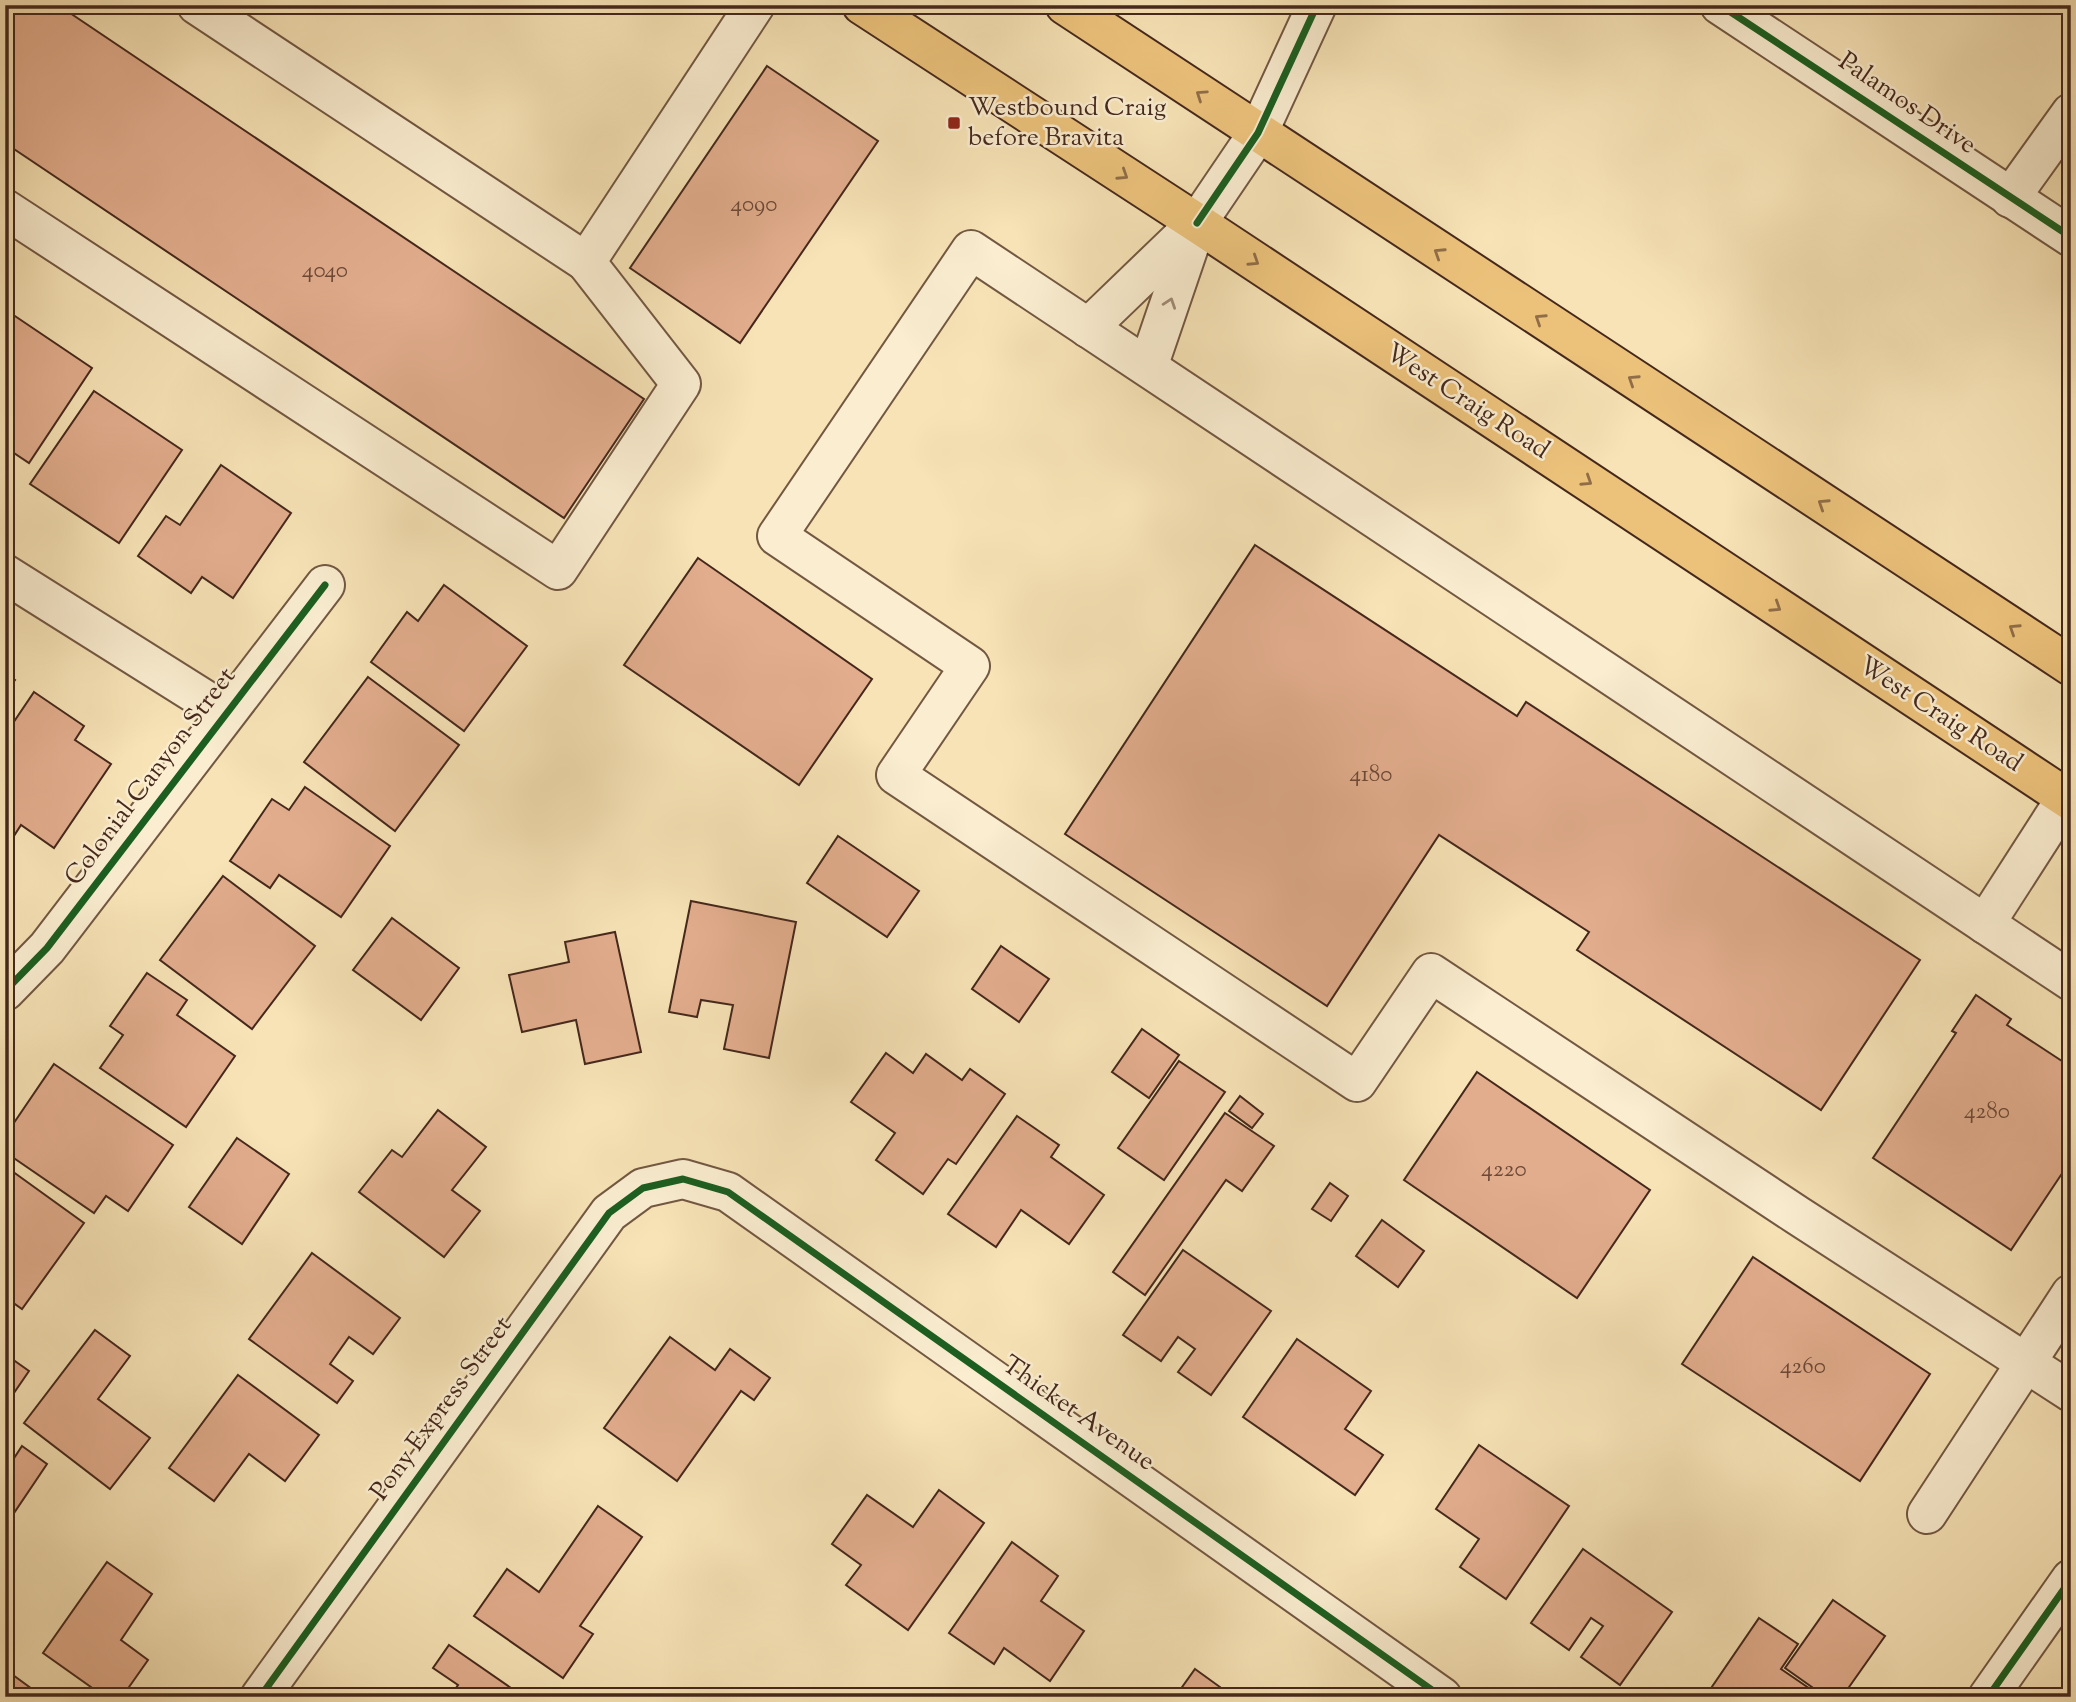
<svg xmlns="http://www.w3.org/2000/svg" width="2076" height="1702" font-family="'Sorts Mill Goudy',serif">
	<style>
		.building { fill: #e2ad8d; stroke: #45281c; stroke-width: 2 }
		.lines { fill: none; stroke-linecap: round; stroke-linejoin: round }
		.minor-casing { stroke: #725742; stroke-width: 42 }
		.major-casing { stroke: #45281c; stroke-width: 42 }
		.minor { stroke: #faedd0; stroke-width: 38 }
		.major { stroke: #ecc27b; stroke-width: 38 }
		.cycleway-casing { stroke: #faedd0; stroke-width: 11 }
		.cycleway { stroke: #1b5e20; stroke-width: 7 }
		.oneway { stroke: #906d47 }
		.oneway2 { stroke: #a08a76 }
		.poi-dot { fill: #8f2418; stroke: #faedd0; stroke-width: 2.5 }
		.labels { text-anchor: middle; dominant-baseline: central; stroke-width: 5; stroke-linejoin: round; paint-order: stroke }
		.number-label { font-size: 23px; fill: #6c4938 }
		.street-label { font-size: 26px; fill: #45281c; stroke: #faedd0 }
		.poi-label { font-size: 26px; fill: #45281c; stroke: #faedd0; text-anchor: start }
	</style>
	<rect width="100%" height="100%" fill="#f7e3b6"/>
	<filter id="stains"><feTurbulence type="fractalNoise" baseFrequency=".00286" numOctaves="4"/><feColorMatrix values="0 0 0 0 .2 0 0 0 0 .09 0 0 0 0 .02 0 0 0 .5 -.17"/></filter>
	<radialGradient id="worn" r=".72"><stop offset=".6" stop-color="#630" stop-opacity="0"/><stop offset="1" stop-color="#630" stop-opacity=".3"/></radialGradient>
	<g class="building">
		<polygon points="8,5 58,5 644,399 564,518 5,143 5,9"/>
		<polygon points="767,66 878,141 740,343 630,268"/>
		<polygon points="6,310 92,368 29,463 5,447"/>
		<polygon points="94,391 182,450 119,543 30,484"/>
		<polygon points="221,465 291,513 233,598 202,577 191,593 138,556 166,516 180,525"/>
		<polygon points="1255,545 1517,716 1526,702 1920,960 1821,1110 1577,950 1589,932 1439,835 1327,1006 1065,834"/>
		<polygon points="698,558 872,679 799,785 624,665"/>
		<polygon points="444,585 527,646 464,731 371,662 407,612 418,621"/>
		<polygon points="5,673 15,680 5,694"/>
		<polygon points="368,677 459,745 395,831 304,762"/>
		<polygon points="34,692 84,726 75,740 111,764 54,848 21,825 12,839 5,834 5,735"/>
		<polygon points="305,787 390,846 341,917 279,875 270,888 230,861 272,799 289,810"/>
		<polygon points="838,836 919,891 887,937 807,883"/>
		<polygon points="223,876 315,946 252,1029 160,960"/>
		<polygon points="691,901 796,922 769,1058 724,1049 733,1005 701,1000 697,1017 669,1012"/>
		<polygon points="392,918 459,968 421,1020 353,970"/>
		<polygon points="615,932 641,1052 585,1064 576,1020 522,1032 509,975 569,962 565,942"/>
		<polygon points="1001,946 1049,979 1019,1022 972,989"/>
		<polygon points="147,973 187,1000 177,1015 235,1056 186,1127 100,1068 123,1035 110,1026"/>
		<polygon points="1976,995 2011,1019 2007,1025 2071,1067 2071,1160 2011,1250 1873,1158 1956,1033 1952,1031"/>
		<polygon points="1142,1029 1179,1055 1149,1098 1112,1072"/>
		<polygon points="886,1053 913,1073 926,1054 962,1080 970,1069 1005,1094 956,1164 948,1159 923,1194 876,1160 895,1133 851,1102"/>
		<polygon points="1179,1061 1225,1092 1164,1180 1118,1148"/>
		<polygon points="54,1064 173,1145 128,1211 106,1196 94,1213 5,1152 5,1136"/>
		<polygon points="1477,1072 1650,1190 1577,1298 1404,1180"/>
		<polygon points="1240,1096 1263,1114 1252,1128 1229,1111"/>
		<polygon points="438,1110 486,1147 452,1190 480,1211 444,1257 359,1192 392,1150 402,1157"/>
		<polygon points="1225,1113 1274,1146 1242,1191 1226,1180 1145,1295 1113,1272"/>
		<polygon points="1017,1116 1059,1145 1051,1157 1104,1195 1069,1244 1021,1210 996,1247 948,1214"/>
		<polygon points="237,1138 289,1174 242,1244 189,1207"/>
		<polygon points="5,1166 84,1223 22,1309 5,1297"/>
		<polygon points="1330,1183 1348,1196 1331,1221 1312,1209"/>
		<polygon points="1382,1220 1424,1251 1398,1287 1356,1256"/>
		<polygon points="1183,1250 1271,1311 1211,1395 1178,1372 1195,1349 1178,1337 1161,1361 1123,1335"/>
		<polygon points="312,1253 400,1318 373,1354 349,1337 330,1364 353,1381 337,1403 249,1339"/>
		<polygon points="1753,1257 1930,1374 1860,1481 1682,1364"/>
		<polygon points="95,1330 130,1356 98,1399 150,1438 110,1489 24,1423"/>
		<polygon points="670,1337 715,1370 730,1349 770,1378 754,1400 741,1391 677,1481 604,1428"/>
		<polygon points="1297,1339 1371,1391 1345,1429 1383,1455 1355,1495 1243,1417"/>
		<polygon points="5,1354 29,1371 5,1406"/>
		<polygon points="238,1375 319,1435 285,1481 249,1454 214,1501 169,1468"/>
		<polygon points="1479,1445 1569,1506 1506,1599 1460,1567 1479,1539 1436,1509"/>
		<polygon points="22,1446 47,1464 14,1513 5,1507 5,1472"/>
		<polygon points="939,1490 984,1523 908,1630 846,1585 861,1565 832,1544 867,1495 913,1527"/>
		<polygon points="598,1506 642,1537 580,1626 593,1634 563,1678 474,1616 507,1569 539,1592"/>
		<polygon points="1012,1542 1058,1576 1041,1601 1084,1631 1050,1681 1004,1648 994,1664 949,1633"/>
		<polygon points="1583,1549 1672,1612 1620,1685 1581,1657 1603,1626 1591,1618 1569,1650 1531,1623"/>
		<polygon points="107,1562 152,1594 121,1640 148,1660 122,1697 105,1697 43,1653"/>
		<polygon points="1833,1600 1885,1636 1842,1697 1826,1697 1785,1668"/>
		<polygon points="1759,1618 1798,1644 1781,1669 1822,1697 1705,1697"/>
		<polygon points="449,1645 524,1697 450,1697 458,1685 433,1668"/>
		<polygon points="1195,1669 1231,1695 1229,1697 1175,1697"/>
		<polygon points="13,1675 43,1697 5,1697 5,1686"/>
	</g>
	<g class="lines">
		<defs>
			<g id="minor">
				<polyline points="197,5 586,262"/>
				<polyline points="1720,5 2071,237"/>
				<polyline points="2010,198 2071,113"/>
				<polyline points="5,209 558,570 681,384 586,262 755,5"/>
				<polyline points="1088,328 1197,223 1258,133 1317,5"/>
				<polyline points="1148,367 1195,229"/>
				<polyline points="5,574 226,713"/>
				<polyline points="1985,924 2066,798"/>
				<polyline points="2071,981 971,250 777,536 970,666 896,775 1357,1082 1431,973 1797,1215 2071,1392"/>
				<polyline points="5,991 47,948 325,585"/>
				<polyline points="1927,1514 2071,1294"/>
				<polyline points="260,1697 609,1213 643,1188 683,1179 728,1192 1442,1697"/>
				<polyline points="1988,1697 2071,1579"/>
			</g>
			<g id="major">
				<polyline points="862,5 1197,223 2071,801"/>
				<polyline points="1065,5 2071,666"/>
			</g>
		</defs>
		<use href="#minor" class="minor-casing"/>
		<use href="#major" class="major-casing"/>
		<use href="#minor" class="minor"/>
		<use href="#major" class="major"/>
		<defs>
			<g id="cycleway">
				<polyline points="1720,5 2071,237"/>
				<polyline points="1197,223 1258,133 1317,5"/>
				<polyline points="5,991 47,948 325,585"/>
				<polyline points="260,1697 609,1213 643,1188 683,1179 728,1192 1442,1697"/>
				<polyline points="1988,1697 2071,1579"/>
			</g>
		</defs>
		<use href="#cycleway" class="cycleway-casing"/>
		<use href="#cycleway" class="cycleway"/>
	</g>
	<defs><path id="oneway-chevron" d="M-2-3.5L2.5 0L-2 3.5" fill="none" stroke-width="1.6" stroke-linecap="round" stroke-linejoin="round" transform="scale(1.75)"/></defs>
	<g class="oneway">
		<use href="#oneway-chevron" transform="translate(1201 95) rotate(-146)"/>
		<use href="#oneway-chevron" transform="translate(1123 175) rotate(33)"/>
		<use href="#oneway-chevron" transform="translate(1439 253) rotate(-147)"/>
		<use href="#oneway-chevron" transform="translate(1254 261) rotate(33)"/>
		<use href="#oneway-chevron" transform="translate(1540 319) rotate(-147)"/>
		<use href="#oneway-chevron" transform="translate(1633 380) rotate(-147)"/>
		<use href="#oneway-chevron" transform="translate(1587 481) rotate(33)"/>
		<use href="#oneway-chevron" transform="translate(1823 504) rotate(-147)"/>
		<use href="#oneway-chevron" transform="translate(1776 607) rotate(33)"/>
		<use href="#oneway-chevron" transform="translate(2014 629) rotate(-147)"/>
	</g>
	<use class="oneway2" href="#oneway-chevron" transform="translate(1170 303) rotate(-71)"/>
	<rect class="poi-dot" x="947" y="116" width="14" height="14" rx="3.5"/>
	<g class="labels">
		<g class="number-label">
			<text x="754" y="205">4090</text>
			<text x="325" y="271">4040</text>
			<text x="1371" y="775">4180</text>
			<text x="1987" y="1112">4280</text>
			<text x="1504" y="1170">4220</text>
			<text x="1803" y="1367">4260</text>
		</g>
		<g class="street-label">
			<text transform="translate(1907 104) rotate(34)">Palamos Drive</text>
			<text transform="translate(1467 402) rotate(33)">West Craig Road</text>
			<text transform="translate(1940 715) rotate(33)">West Craig Road</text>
			<text transform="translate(151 777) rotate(-53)">Colonial Canyon Street</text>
			<text transform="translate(442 1409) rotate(-54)">Pony Express Street</text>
			<text transform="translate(1078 1414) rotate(35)">Thicket Avenue</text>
		</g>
		<g class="poi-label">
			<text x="968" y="108">Westbound Craig<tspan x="968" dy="30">before Bravita</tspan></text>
		</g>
	</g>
	<rect width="2076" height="1702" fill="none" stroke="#f7e3b6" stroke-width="28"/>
	<rect x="7" y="7" width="2062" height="1688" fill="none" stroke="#45281c" stroke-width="3.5"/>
	<rect x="14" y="14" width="2048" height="1674" fill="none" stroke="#45281c" stroke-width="2"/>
	<rect width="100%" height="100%" filter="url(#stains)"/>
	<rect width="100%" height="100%" fill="url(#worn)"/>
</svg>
